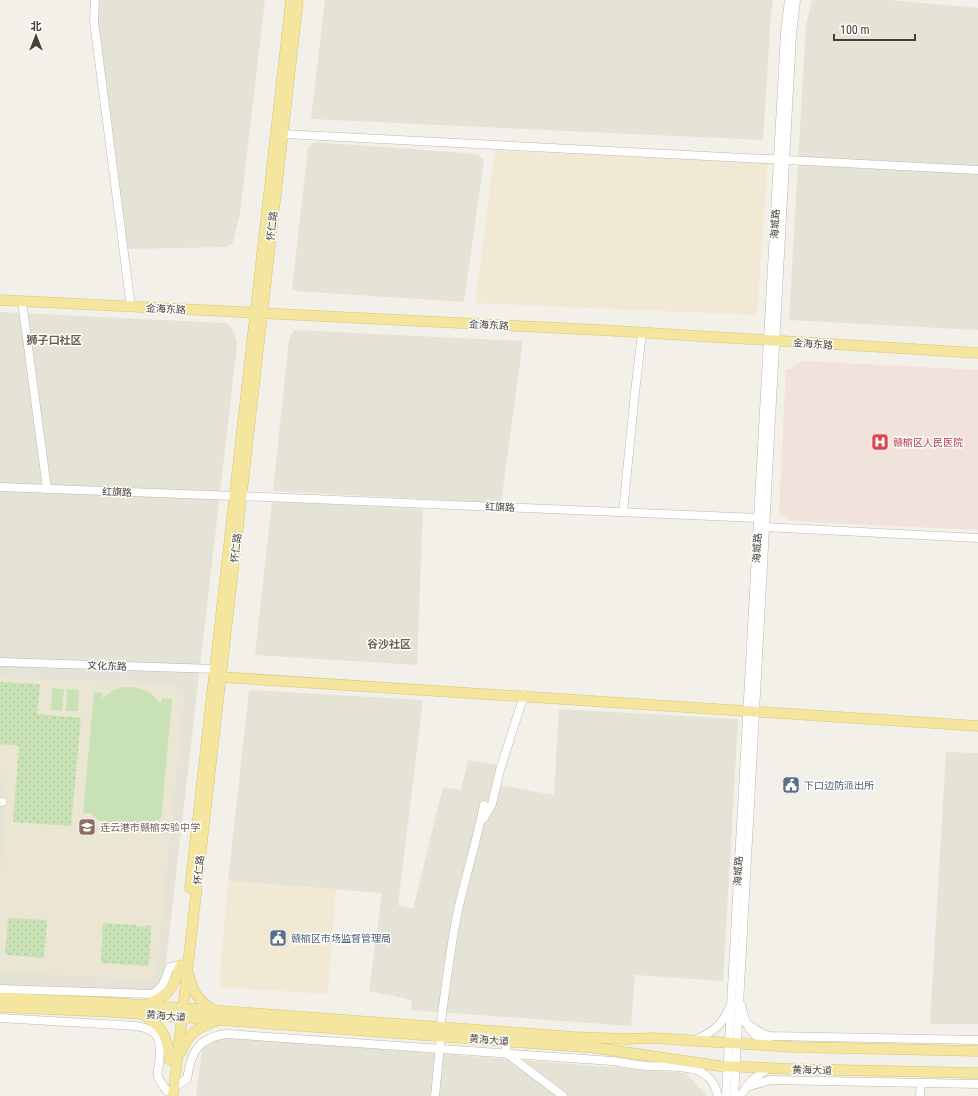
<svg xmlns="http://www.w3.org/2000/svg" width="978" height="1096" font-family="'Roboto Condensed','Noto Sans SC',sans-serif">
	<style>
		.residential { fill: #e5e3d6 }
		.commercial { fill: #f2e9d5 }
		.education { fill: #eae6d3 }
		.medical { fill: #f1e2dc }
		.grass { fill: url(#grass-dots) }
		.park { fill: #c8e2b5 }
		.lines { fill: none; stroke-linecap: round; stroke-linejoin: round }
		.minor-casing { stroke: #bdb9ab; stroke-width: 9 }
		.major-casing { stroke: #d7c571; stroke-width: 11 }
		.minor { stroke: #fff; stroke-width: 8 }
		.major { stroke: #f4e69f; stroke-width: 10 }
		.labels { text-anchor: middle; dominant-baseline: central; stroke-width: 3; stroke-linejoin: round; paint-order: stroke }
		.street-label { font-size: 10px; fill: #454137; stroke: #fff }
		.health-label { font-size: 10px; fill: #be3a42; stroke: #fff; text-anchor: start }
		.service-label { font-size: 10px; fill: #4e5e75; stroke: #fff; text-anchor: start }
		.education-label { font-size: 10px; fill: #785e54; stroke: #fff; text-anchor: start }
		.neighbourhood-label { font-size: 11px; font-weight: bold; fill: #666050; stroke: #fff }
	</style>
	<defs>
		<pattern id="grass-dots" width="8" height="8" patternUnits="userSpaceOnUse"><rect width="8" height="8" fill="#c8e2b5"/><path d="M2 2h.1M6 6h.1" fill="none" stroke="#adc39c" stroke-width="1.8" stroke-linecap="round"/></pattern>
	</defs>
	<rect width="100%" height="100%" fill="#f2f0e8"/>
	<g class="residential">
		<polygon points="96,0 265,0 240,213 233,242 230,245 227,247 127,249 96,19"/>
		<polygon points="325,0 773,0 771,13 763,140 311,119"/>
		<polygon points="812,0 889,0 978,8 978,330 789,320 806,25"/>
		<polygon points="314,142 477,154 484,160 464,302 296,291 292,289 308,148"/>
		<polygon points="0,312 224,323 229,325 234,332 237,345 164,979 158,986 149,992 0,986"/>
		<polygon points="294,330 523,341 501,503 273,491 289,340"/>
		<polygon points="272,501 423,509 417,665 255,655"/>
		<polygon points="249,690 423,700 398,905 413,909 443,787 461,790 468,760 502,766 499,785 554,795 559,709 738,719 723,981 635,975 631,1026 411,1010 412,1000 369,991 382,893 228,881"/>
		<polygon points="946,752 978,753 978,1024 930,1024"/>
		<polygon points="215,1037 340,1046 686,1073 707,1096 196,1096 202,1050 205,1045"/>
	</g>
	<g class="commercial">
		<polygon points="495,151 768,162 757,315 475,303"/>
		<polygon points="228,881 336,889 328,994 219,987"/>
	</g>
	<polygon class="education" points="0,678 175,683 184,694 157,971 153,980 0,972 0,879 7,775 0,774"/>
	<polygon class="medical" points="805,361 978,370 978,530 790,521 784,515 779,515 786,369 791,369 796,364"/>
	<g class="grass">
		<polygon points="0,682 40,684 37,714 81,718 71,826 13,822 19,746 0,744"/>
		<polygon points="8,918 47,920 44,958 7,955 5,954"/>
		<polygon points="103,923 136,925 136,926 144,927 145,925 151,926 149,966 101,963"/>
	</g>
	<g class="park">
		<path d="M123,687C139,686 152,691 161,704L162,698L172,699L161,820C151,819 150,824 141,827C123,835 103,828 91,813H83L94,692L102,693V698L114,690Z"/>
		<polygon points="52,688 64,689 62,711 51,710"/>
		<polygon points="67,689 79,690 78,711 66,711"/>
	</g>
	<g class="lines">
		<defs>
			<g id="minor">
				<polyline points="95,0 94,21 130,300"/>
				<polyline points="283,134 978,170"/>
				<polyline points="22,301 47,489"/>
				<polyline points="0,487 234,496"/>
				<polyline points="241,496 758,518"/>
				<polyline points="623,512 635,392 642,333"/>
				<polyline points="765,527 978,538"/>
				<polyline points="0,662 215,669"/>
				<polyline points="0,802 2,802"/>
				<polyline points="484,818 492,804 500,770 524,695"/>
				<path d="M0,989L152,994C165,987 164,980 170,967L181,965"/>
				<path d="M741,1005C746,1026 751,1037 771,1044"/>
				<path d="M0,1018L136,1026C162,1030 161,1042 159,1065C158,1069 157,1074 158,1077C160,1082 164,1087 167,1091"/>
				<polyline points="746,1023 763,1034 770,1036 978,1040"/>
				<path d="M440,1028C446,987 450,946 459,906C467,872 477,839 484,805"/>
				<path d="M695,1040C711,1033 723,1025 729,1008"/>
				<polyline points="506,1041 506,1053 563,1096"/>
				<path d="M174,1087L187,1079C191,1052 198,1038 226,1034L613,1061C624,1063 636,1065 647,1066C665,1067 694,1064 708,1077C714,1082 716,1089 718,1096"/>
				<polyline points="746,1087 771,1080 978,1084"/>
				<polyline points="435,1096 441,1036"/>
				<polyline points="726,1096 785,33 789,0"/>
				<polyline points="734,1096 792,34 796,0"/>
				<polyline points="740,1096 752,1080 769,1068"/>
				<polyline points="920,1096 921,1083"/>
			</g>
			<g id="major">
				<polyline points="0,300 600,330 978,353"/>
				<polyline points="221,677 978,726"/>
				<polyline points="190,888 291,0"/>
				<path d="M189,975C193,993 198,1000 213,1010"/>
				<polyline points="0,998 115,1003 574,1037 625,1039 654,1038 793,1047 978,1051"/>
				<path d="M148,1004C171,994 172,988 181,965"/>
				<polyline points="0,1007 114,1012 597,1048 719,1066 793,1069 978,1073"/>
				<path d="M144,1015C164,1028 167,1037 170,1060"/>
				<path d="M181,1052C188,1033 198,1027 216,1021"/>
				<polyline points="173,1096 298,0"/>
			</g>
		</defs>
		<use href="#minor" class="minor-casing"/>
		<use href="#major" class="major-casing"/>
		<use href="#minor" class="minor"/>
		<use href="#major" class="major"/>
	</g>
	<defs>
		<symbol id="hospital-square" viewBox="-11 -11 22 22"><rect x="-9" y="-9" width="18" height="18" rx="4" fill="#e0444e" stroke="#fff"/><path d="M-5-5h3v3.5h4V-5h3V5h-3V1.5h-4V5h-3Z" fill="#fff"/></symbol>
		<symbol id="civic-square" viewBox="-11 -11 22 22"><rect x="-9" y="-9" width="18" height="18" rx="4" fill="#5c6f8a" stroke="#fff"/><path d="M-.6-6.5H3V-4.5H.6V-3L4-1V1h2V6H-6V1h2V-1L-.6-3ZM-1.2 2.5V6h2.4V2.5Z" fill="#fff"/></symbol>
		<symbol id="school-square" viewBox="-11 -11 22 22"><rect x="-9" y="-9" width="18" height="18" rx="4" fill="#8d6e63" stroke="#fff"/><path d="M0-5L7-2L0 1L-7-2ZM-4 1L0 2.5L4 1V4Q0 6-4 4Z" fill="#fff"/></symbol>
	</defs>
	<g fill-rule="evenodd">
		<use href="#hospital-square" x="870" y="432" width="20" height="20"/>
		<use href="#civic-square" x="781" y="775" width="20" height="20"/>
		<use href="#school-square" x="77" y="817" width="20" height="20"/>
		<use href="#civic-square" x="268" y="928" width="20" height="20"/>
	</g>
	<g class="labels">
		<g class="street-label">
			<text transform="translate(775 224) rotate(-87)">海城路</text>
			<text transform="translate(272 226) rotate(-83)">怀仁路</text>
			<text transform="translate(166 309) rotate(3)">金海东路</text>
			<text transform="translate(489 325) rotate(3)">金海东路</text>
			<text transform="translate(813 344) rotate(4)">金海东路</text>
			<text transform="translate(117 492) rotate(2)">红旗路</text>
			<text transform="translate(500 507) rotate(2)">红旗路</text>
			<text transform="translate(236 548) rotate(-83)">怀仁路</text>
			<text transform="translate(757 548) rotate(-87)">海城路</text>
			<text transform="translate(107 666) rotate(2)">文化东路</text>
			<text transform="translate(199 870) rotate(-84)">怀仁路</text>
			<text transform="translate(738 871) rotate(-87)">海城路</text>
			<text transform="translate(166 1016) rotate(4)">黄海大道</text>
			<text transform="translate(489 1040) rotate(4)">黄海大道</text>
			<text transform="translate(812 1070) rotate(1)">黄海大道</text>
		</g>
		<g class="health-label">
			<text x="893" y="442">赣榆区人民医院</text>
		</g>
		<g class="service-label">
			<text x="804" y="785">下口边防派出所</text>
			<text x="291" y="938">赣榆区市场监督管理局</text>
		</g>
		<g class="education-label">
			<text x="100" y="827">连云港市赣榆实验中学</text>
		</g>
		<g class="neighbourhood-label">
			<text x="54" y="340">狮子口社区</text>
			<text x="389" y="644">谷沙社区</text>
		</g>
	</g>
	<g transform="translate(36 36)" stroke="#ffffff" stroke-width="3" paint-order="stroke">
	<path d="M0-3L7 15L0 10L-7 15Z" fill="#454137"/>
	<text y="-6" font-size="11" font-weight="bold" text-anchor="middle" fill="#454137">北</text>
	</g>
	<path d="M834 34v6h81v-6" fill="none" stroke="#454137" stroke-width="2"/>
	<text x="840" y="34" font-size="12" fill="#454137" stroke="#ffffff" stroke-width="3" paint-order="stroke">100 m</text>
</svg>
